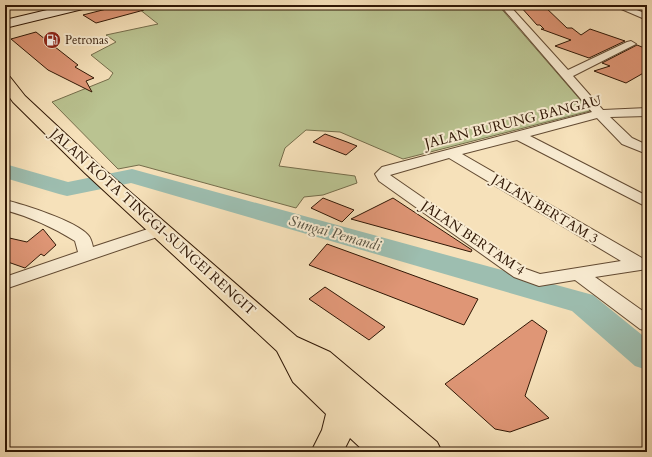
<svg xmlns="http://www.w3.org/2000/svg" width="652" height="457" font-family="Cardo,serif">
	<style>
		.green { fill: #bac391; stroke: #756d4b }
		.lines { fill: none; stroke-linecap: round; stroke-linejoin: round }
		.river { fill: #9dbeb0; fill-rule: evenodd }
		.building { fill: #df9676; stroke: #301705 }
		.street-casing { stroke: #624a32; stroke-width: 2 }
		.secondary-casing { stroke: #301705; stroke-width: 2 }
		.primary-casing { stroke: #301705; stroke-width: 2 }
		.street { fill: #f9ecd2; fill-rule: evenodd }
		.secondary { fill: #f9ecd2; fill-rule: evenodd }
		.primary { fill: #f6e1ba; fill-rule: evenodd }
		.labels { text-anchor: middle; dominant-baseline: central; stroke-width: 4; stroke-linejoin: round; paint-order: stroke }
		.far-poi-label { font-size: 12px; fill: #301705; stroke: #f9ecd2; text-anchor: start }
		.street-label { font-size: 14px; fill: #301705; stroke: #f9ecd2 }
		.water-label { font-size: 15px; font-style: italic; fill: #565141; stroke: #f9ecd2 }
	</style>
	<rect width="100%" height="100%" fill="#f6e1ba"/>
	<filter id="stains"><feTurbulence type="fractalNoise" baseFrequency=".005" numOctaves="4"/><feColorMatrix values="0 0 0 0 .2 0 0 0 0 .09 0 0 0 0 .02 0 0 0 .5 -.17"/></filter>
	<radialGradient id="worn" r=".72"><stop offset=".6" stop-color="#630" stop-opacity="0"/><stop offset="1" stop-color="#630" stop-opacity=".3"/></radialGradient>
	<polygon class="green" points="134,5 203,5 212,9 225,5 498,5 590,111 403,159 340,132 306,130 285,148 279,166 355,176 357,183 323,195 304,197 296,208 139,165 118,169 52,102 109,79 113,73 91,55 116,42 106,35 158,24"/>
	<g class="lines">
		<polygon class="river" points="5,164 68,182 132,169 593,295 647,339 647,370 635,366 572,311 131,183 67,196 59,194 5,178"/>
	</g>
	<g class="building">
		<polygon points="122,5 143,5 144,10 96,23 83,15"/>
		<polygon points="543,5 567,28 572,28 581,35 590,29 625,41 589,58 555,46 571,40 541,29 544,29 540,25 537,25 520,6"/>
		<polygon points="36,32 78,65 75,67 94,78 86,81 92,92 48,70 11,39"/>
		<polygon points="637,45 647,49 647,71 626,83 594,71 610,66 602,63"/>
		<polygon points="325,134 347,142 357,146 346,155 313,142"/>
		<polygon points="323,198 354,210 342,222 311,208"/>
		<polygon points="393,198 472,250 471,252 351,219"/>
		<polygon points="43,229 56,245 44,256 41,254 25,268 5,261 5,237 27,242"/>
		<polygon points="327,244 478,299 464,325 309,265"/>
		<polygon points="325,287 385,327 369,340 309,299"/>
		<polygon points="532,320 547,331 525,396 549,418 510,432 495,429 445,384"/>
	</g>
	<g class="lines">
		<defs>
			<g id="street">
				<path d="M500,5H509L568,70L627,42L631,41L636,44L573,76L603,110L647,108V116L610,117L632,138L647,145V154L622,144L597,118L530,136L647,196V207L517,140L462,154L642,258L647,257V269L595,277L647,314V331L640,329L575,280L539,286L514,277L379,181L375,174L382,167L592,112ZM449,158L621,261L540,274L526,269L390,175Z"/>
				<polygon points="612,5 624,5 647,14 647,20"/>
				<path d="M5,200C25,205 76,221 88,235C91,238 92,243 93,247L160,225L166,226L168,230L166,234L5,289V277L78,252L75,241C53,227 30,217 5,210Z"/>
			</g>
			<polygon id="secondary" points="68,5 89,5 87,8 5,28 5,20"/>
			<polygon id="primary" points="5,75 10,77 25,96 99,165 297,337 330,352 437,442 442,452 365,452 350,438 343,452 311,452 322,430 326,414 293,382 277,351 85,173 13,102 5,91"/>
		</defs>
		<use href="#street" class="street-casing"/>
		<use href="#secondary" class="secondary-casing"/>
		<use href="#primary" class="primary-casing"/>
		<use href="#street" class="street"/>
		<use href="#secondary" class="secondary"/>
		<use href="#primary" class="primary"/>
	</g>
	<defs>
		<symbol id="fuel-disc" viewBox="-11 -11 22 22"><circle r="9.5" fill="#8f2418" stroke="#f9ecd2"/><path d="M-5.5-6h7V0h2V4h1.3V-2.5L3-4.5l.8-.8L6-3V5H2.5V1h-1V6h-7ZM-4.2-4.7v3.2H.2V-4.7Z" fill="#fff"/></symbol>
	</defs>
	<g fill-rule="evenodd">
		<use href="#fuel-disc" x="42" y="30" width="20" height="20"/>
	</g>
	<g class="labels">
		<g class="far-poi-label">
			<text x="65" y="40">Petronas</text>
		</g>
		<g class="street-label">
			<text transform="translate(513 122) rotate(-14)">JALAN BURUNG BANGAU</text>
			<text transform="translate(545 209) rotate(31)">JALAN BERTAM 3</text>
			<text transform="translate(153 222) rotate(42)">JALAN KOTA TINGGI-SUNGEI RENGIT</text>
			<text transform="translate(473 238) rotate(34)">JALAN BERTAM 4</text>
		</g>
		<g class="water-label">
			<text transform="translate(335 233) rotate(16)">Sungai Pemandi</text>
		</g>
	</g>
	<rect width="652" height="457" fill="none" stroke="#f6e1ba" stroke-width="20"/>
	<rect x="6" y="6" width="640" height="445" fill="none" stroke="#301705" stroke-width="2"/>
	<rect x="10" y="10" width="632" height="437" fill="none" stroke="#301705"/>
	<rect width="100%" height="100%" filter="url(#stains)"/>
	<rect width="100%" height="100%" fill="url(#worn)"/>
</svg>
